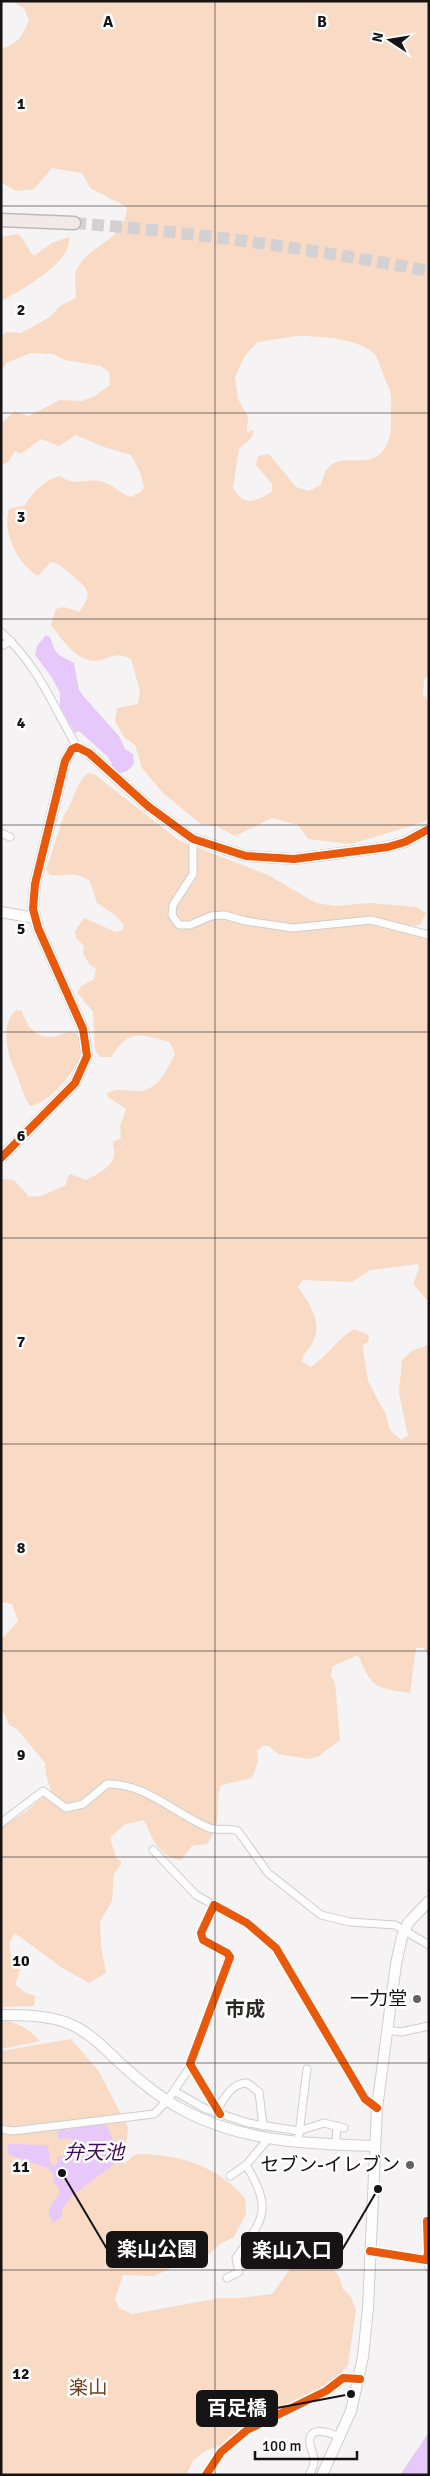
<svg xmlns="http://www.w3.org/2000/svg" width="430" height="2476" font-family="Signika,'Noto Sans JP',sans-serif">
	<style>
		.green { fill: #f8dac5; fill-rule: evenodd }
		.water { fill: #e6c9fa }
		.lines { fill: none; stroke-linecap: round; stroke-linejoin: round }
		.highway-tunnel { stroke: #d3d1d2; stroke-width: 12; stroke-dasharray: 12 6; stroke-linecap: butt }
		.street-casing { stroke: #cfcece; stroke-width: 9 }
		.secondary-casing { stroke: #cfcece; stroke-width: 12 }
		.highway-casing { stroke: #c0b8b7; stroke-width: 15 }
		.street { stroke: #fefdfd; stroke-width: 7 }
		.secondary { stroke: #fefdfd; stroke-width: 10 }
		.highway { stroke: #f1eae8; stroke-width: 12 }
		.cycleway-casing { stroke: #fff; stroke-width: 11 }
		.cycleway { stroke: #e8590c; stroke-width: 8 }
		.grid { fill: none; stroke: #151314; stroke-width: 1; stroke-opacity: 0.55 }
		.poi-dot { fill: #636162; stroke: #fff; stroke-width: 2 }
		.labels { text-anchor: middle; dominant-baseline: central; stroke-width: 5; stroke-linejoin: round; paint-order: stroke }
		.poi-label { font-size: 19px; fill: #151314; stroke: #fff; text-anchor: end }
		.park-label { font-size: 19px; fill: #70421f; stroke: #fff }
		.neighbourhood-label { font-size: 20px; font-weight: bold; fill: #2c2929; stroke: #fff }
		.water-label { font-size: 20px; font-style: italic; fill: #410a5b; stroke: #fff }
		.grid-label { font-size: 16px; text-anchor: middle; font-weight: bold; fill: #151314; stroke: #fff; stroke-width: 5; stroke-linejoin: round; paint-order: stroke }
		.leader { fill: none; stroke: #151314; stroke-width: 2 }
		.callout-dot { fill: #151314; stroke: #fff; stroke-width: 2 }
		.callout { fill: #151314; stroke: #151314; stroke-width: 2 }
		.callout-label { font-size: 20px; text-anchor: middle; font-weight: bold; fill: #fff }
	</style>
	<rect width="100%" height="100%" fill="#f5f3f4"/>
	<g class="green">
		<path d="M11,1H429V674L424,681L423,695L429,700V818L424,822L351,844L308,839L298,825L272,818L235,836L217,826L201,824L164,794L142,768L135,745L124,737L115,721L117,708L138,704L140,691L131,659C118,652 113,656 101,660C79,666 62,639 51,625L56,609L64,607L79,612C95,591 87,589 71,574C63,568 60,564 51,562L38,576C17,564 2,532 9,509L25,505C34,491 44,480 60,476C77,488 87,477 103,482C114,485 120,494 131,497L141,492L144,487L140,472L131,455L101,446L76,435L59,446L41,439L21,454L15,451L8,462L1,466V424L14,412L29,416L60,400L82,401L95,396L110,385L109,372L101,366L65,360L53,354L31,353L6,363L1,371V336L7,332L21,333L50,317L60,306L76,298C76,291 74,277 76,271C89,242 125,243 127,207L90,188L82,173L52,168L34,189L16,191L1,182V49C18,44 23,36 29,20L24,8ZM296,336C317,336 363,338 376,356C379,361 381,369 383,374C390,391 392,391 391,410C391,420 392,435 387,444C370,480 331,438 321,485L309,491L296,487L269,454L258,456L256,465L272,484V492C254,502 245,507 233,488L239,449L252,437L254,430L247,432L248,417L238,399L235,377L245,355L258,342Z"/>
		<path d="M18,234C26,241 27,249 34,256L52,243L69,237C74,261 20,291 1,301V237Z"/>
		<path d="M88,773L94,774L180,841L268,875L316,903L336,906L370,903L417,907L426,913L420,925L404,926L429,937V1302L413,1284L419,1269L418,1264L370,1270L352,1282L303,1280L298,1287C309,1302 323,1323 313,1342C309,1350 303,1352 302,1362L311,1367C329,1355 337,1339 354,1329L369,1335L368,1342L364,1344L363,1349L368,1381L386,1415L390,1430L401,1440L408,1436L399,1393L402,1360L413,1350L429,1345V1657L424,1648H416L410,1693C375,1688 372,1688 358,1655L333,1666L331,1676L335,1683L340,1740L319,1756L309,1759L278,1754L269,1746H263L257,1751L258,1762L252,1778L221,1785C213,1809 225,1820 207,1844L192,1846L181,1860C158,1857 153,1839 144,1820L125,1824L110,1838L116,1858L121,1861V1864L114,1874L112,1901L100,1922L101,1946L106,1973L89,1983L62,1968L15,1933C4,1948 11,1957 20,1970L15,1984L24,1992L35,1996L34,2006L1,2007V1827L24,1813L51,1790L46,1775L45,1763L17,1729L9,1725L4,1713L1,1714V1640L18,1621L12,1604L1,1602V1179L14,1180L29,1197L41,1196L66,1185L67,1179L70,1174L86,1180C96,1175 113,1167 114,1155C115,1151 113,1147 113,1142L121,1138L120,1126L126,1109L108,1097L107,1093C117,1088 124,1090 134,1091C158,1093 166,1071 175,1054L170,1042C140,1035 130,1027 111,1057H100L95,1050L93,1012L78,993L80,987L94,979L96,969L90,965L83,954L84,946L76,938L75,931L84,918L116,932L121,931L124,925L115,915L97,903L90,881C71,870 68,877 50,875L46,870L64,815C74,802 75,784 88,773Z"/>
		<path d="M17,1010L22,1011C27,1027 37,1041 57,1036C65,1034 67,1031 76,1033C81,1040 83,1050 79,1059C72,1075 48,1104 30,1106C23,1095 21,1085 16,1073C6,1053 0,1021 17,1010Z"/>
		<path d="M1,2020C14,2020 32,2031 40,2041L1,2049Z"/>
		<path d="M71,2039L98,2070L128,2127L124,2164C127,2162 130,2158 133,2156C139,2153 150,2155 157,2155C191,2158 223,2172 245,2198L246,2214L234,2237L220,2244L207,2256L193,2258L154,2276L123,2275L115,2299L119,2308L132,2314L220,2298H240L272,2294L293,2265L295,2256L301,2250L312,2248L323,2257L339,2276L343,2289L351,2297L356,2310L348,2365L338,2377L322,2388L288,2408L242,2427L221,2445L205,2451L193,2461L186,2475H1V2051Z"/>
	</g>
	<g class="water">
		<path d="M46,635L50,637C57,658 57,653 74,663L79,690L84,697L119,736L125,749L133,754L134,763C128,774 118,776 109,767L112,764L108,757L79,731L75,733L60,706V693L51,676L35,655L37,646Z"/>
		<polygon points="106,2123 121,2159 73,2195 63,2208 61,2217 53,2223 48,2213 52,2203 59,2194 59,2188 53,2181 53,2174 48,2168 10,2155 7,2152 8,2144 48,2145 50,2163 54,2166 57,2164 57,2157 62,2157 74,2141 69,2138 58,2139 57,2132 63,2128 68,2132 69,2129"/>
		<polygon points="429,2432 429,2475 400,2475"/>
	</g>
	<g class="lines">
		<path class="highway-tunnel" d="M74,223C194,232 311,249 429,271"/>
		<defs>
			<g id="street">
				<path d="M1,632C38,665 53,706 77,747"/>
				<polyline points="1,646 11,641"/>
				<polyline points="1,833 10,837"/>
				<polyline points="193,839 193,874 173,905 172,915 179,925 190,925 211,916 224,915 246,921 293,928 371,920 429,935"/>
				<path d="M1,1823L43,1791L66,1808L83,1804L107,1784C145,1783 174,1813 207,1827C217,1832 228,1827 238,1831L268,1873L321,1915L350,1922L395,1925L429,1945"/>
				<polyline points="153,1850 196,1895 214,1905"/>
				<polyline points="387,2030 401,2032 429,2026"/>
				<polyline points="174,2091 206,2109 248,2123 299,2131 324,2123 344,2128"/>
				<path d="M217,2110C224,2098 232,2083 247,2083L259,2092L263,2126"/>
				<polyline points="220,2114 190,2064 230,1957 227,1953 203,1940 201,1933 214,1905 247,1923 276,1948 365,2099 377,2108"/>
				<polyline points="1,2129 13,2131 154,2114 167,2101 190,2067"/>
				<polyline points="298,2142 307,2069"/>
				<polyline points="336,2145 337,2126"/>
				<polyline points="230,2176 246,2165 268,2139"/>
				<polyline points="370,2251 426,2260 428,2253 427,2221"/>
				<polyline points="426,2260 429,2267"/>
				<path d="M227,2278L239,2272L236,2258C264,2218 273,2210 246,2165"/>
				<polyline points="206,2475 221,2452 247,2430 326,2391 343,2378 360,2379"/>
				<path d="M309,2475C312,2470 314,2465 314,2460C314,2454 311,2450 310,2444C307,2424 331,2433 340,2437"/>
			</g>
			<g id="secondary">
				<polyline points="1,912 34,918"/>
				<polyline points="1,1158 75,1083 87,1056 83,1029 38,928 33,909 35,884 65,761 72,749 77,747 89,753 149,807 193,839 246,856 294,859 388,847 405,842 429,829"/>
				<path d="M1,2015C23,2015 44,2015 65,2022C88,2030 105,2049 122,2065C141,2082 160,2098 183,2110C242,2142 309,2144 375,2146"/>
				<polyline points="322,2475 351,2411 363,2357 368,2308 377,2108 396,1964 402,1937 408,1923 429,1901"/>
			</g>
			<polyline id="highway" points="1,220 74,223"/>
		</defs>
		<use href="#street" class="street-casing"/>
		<use href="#secondary" class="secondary-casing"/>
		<use href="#highway" class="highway-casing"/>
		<use href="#street" class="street"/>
		<use href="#secondary" class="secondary"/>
		<use href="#highway" class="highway"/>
		<defs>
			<g id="cycleway">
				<polyline points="1,1158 75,1083 87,1056 83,1029 38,928 33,909 35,884 65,761 72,749 77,747 89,753 149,807 193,839 246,856 294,859 388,847 405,842 429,829"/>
				<polyline points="220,2114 190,2064 230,1957 227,1953 203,1940 201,1933 214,1905 247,1923 276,1948 365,2099 377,2108"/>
				<polyline points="370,2251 426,2260 428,2253 427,2221"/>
				<polyline points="206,2475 221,2452 247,2430 326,2391 343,2378 360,2379"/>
			</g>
		</defs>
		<use href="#cycleway" class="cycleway-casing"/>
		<use href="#cycleway" class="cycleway"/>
	</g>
	<path class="grid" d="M215,1V2475M1,206H429M1,413H429M1,619H429M1,825H429M1,1032H429M1,1238H429M1,1444H429M1,1651H429M1,1857H429M1,2063H429M1,2270H429"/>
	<g class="poi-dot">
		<circle cx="417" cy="1999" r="5"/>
		<circle cx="410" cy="2165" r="5"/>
	</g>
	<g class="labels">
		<g class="poi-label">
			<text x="407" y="1999">一力堂</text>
			<text x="400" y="2165">セブン-イレブン</text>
		</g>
		<g class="park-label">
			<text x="88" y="2388">楽山</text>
		</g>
		<g class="neighbourhood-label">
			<text x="245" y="2009">市成</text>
		</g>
		<g class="water-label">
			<text x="94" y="2152">弁天池</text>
		</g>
	</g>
	<g class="grid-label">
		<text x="108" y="27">A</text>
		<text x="322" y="27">B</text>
		<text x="21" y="109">1</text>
		<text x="21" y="315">2</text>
		<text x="21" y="522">3</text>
		<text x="21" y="728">4</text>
		<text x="21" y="934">5</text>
		<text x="21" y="1141">6</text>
		<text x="21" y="1347">7</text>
		<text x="21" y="1553">8</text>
		<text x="21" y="1760">9</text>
		<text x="21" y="1966">10</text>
		<text x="21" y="2172">11</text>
		<text x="21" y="2379">12</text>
	</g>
	<path class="leader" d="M62 2173L107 2249M378 2189L342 2250M351 2394L277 2408"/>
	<g class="callout-dot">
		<circle cx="62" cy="2173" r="5"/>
		<circle cx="378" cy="2189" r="5"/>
		<circle cx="351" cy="2394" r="5"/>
	</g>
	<g class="callout">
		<rect x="107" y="2232" width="100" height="35" rx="5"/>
		<rect x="242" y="2233" width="100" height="35" rx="5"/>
		<rect x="197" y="2391" width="80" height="35" rx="5"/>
	</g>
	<g class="callout-label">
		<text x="157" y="2256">楽山公園</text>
		<text x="292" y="2257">楽山入口</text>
		<text x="237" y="2415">百足橋</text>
	</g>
	<rect width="430" height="2476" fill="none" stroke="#151314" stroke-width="5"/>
	<g transform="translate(390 40) rotate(282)" stroke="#ffffff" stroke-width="4" paint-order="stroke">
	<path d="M0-4L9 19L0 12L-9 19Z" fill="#151314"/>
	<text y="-8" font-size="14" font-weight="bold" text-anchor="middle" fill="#151314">N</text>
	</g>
	<path d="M255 2451v8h102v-8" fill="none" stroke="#151314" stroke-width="2.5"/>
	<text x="262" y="2451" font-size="15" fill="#151314" stroke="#ffffff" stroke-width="4" paint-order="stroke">100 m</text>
</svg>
